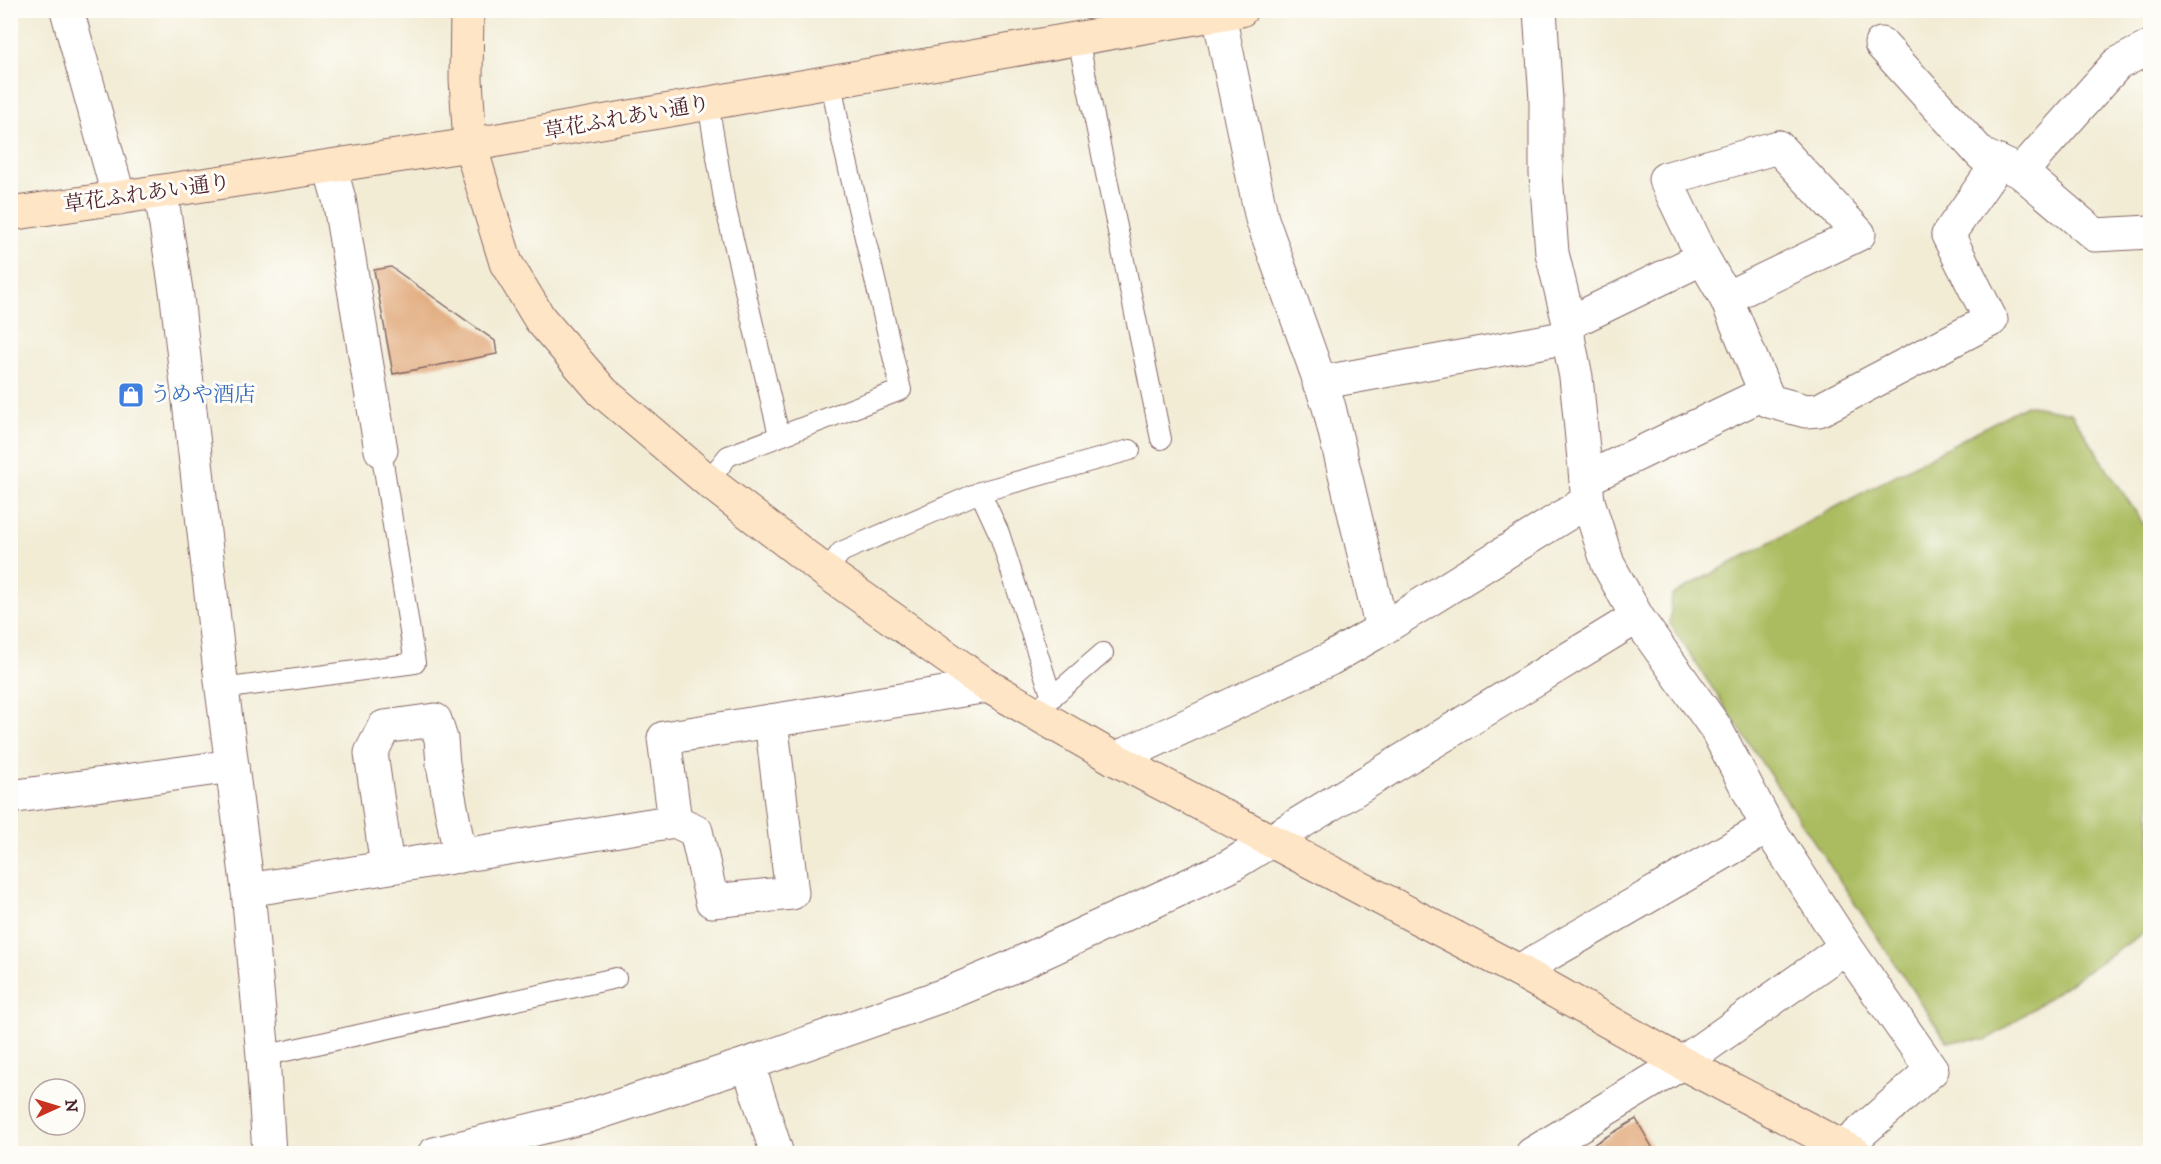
<svg xmlns="http://www.w3.org/2000/svg" width="2161" height="1164" font-family="'IM FELL DW Pica','Noto Serif JP',serif">
	<style>
		.green { fill: #aabc5f; stroke: #7a6e45; stroke-width: 1.5 }
		.building { fill: #e1a97a }
		.lines { fill: none; stroke-linecap: round; stroke-linejoin: round }
		.lane-casing { stroke: #856766; stroke-width: 22 }
		.street-casing { stroke: #856766; stroke-width: 35 }
		.secondary-casing { stroke: #856766; stroke-width: 35 }
		.lane { stroke: #fff; stroke-width: 20 }
		.street { stroke: #fff; stroke-width: 33 }
		.secondary { stroke: #fee5c5; stroke-width: 33 }
		.labels { text-anchor: middle; dominant-baseline: central; stroke-width: 6; stroke-linejoin: round; paint-order: stroke }
		.street-label { font-size: 21px; fill: #4a1f2b; stroke: #fdfcf7 }
		.shop-label { font-size: 21px; fill: #366cbe; stroke: #fdfcf7; text-anchor: start }
	</style>
	<rect width="100%" height="100%" fill="#fdfcf7"/>
	<filter id="ink" filterUnits="userSpaceOnUse"><feTurbulence type="fractalNoise" baseFrequency=".0167" numOctaves="2"/><feDisplacementMap in="SourceGraphic" scale="12" xChannelSelector="R" yChannelSelector="G"/><feConvolveMatrix kernelMatrix="1 2 1 2 8 2 1 2 1" color-interpolation-filters="sRGB"/></filter>
	<filter id="wash" filterUnits="userSpaceOnUse"><feTurbulence type="fractalNoise" baseFrequency=".008" numOctaves="4" result="noise"/><feDisplacementMap in="SourceGraphic" scale="24" xChannelSelector="R" yChannelSelector="G"/><feGaussianBlur stdDeviation="1.35" result="paint"/><feColorMatrix in="noise" values="0 0 0 0 0 0 0 0 0 0 0 0 0 0 0 0 0 1.4 0 .05"/><feComposite in="paint" operator="in"/></filter>
	<g filter="url(#wash)">
		<rect width="100%" height="100%" fill="#f2ecd5"/>
		<polygon class="green" points="2026,405 2071,413 2150,534 2150,928 1987,1040 1946,1041 1670,624 1672,595"/>
		<g id="blocks">
			<g class="building">
				<polygon points="391,267 495,341 497,354 393,374 374,270"/>
				<polygon points="1636,1119 1656,1154 1577,1154"/>
			</g>
		</g>
	</g>
	<g filter="url(#ink)">
		<use href="#blocks" fill-opacity="0" stroke="#856766" stroke-width="1.5"/>
		<g class="lines">
			<defs>
				<g id="lane">
					<polyline points="1078,39 1161,439"/>
					<polyline points="708,103 725,205 779,435"/>
					<polyline points="708,481 728,456 901,390 842,140 831,82"/>
					<polyline points="980,492 1130,450"/>
					<polyline points="826,572 841,552 980,492 999,533 1052,698"/>
					<polyline points="222,689 415,663 381,450"/>
					<polyline points="1044,704 1103,653"/>
					<polyline points="263,1056 616,978"/>
				</g>
				<g id="street">
					<polyline points="67,10 119,198"/>
					<polyline points="1540,10 1546,100 1546,174 1552,253 1569,323 1568,337 1576,377 1588,501 1608,564 1637,617 1715,727 1768,827 1846,947 1932,1070 1844,1147"/>
					<polyline points="1219,15 1262,219 1329,407 1382,629"/>
					<polyline points="1881,44 1982,155 2021,172 2095,235 2150,232"/>
					<polyline points="330,167 339,199 381,450"/>
					<polyline points="2021,172 2117,64 2150,47"/>
					<polyline points="161,193 177,297 222,689 248,890 263,1056 269,1154"/>
					<polyline points="1703,258 1665,179 1778,147 1859,234 1726,298"/>
					<polyline points="1569,323 1703,258 1726,298 1769,401 1806,411 1819,410 1991,320 1948,235 1999,162"/>
					<polyline points="1319,383 1568,337"/>
					<polyline points="1586,479 1765,393"/>
					<polyline points="1115,759 1330,659 1382,629 1588,501"/>
					<polyline points="10,797 232,766"/>
					<polyline points="675,821 696,831 712,901 792,893 771,721"/>
					<polyline points="387,867 371,753 384,727 435,720 441,739 443,764 460,856"/>
					<polyline points="248,890 675,821 664,738 988,686"/>
					<polyline points="1519,971 1768,827"/>
					<polyline points="748,1064 777,1154"/>
					<polyline points="434,1154 588,1116 748,1064 947,994 1007,969 1228,867 1637,617"/>
					<polyline points="1532,1154 1682,1063 1846,947"/>
				</g>
				<g id="secondary">
					<polyline points="467,10 466,79 470,145 506,263 540,319 603,392 708,481 826,572 988,686 1115,759 1519,971 1682,1063 1856,1154"/>
					<polyline points="10,214 470,145 1241,10"/>
				</g>
			</defs>
			<use href="#lane" class="lane-casing"/>
			<use href="#street" class="street-casing"/>
			<use href="#secondary" class="secondary-casing"/>
			<use href="#lane" class="lane"/>
			<use href="#street" class="street"/>
			<use href="#secondary" class="secondary"/>
		</g>
	</g>
	<defs>
		<symbol id="shop-square" viewBox="-11 -11 22 22"><rect x="-9" y="-9" width="18" height="18" rx="4" fill="#3f7fe0" stroke="#fdfcf7"/><path d="M-5-2.5h2.3a2.7 3.5 0 0 1 5.4 0H5L5.5 6h-11ZM-1.5-2.5h3a1.5 2.3 0 0 0-3 0Z" fill="#fff"/></symbol>
	</defs>
	<g fill-rule="evenodd">
		<use href="#shop-square" x="116" y="380" width="30" height="30"/>
	</g>
	<g class="labels">
		<g class="street-label">
			<text transform="translate(627 118) rotate(-10)">草花ふれあい通り</text>
			<text transform="translate(147 194) rotate(-8)">草花ふれあい通り</text>
		</g>
		<g class="shop-label">
			<text x="150" y="395">うめや酒店</text>
		</g>
	</g>
	<rect width="2161" height="1164" fill="none" stroke="#fdfcf7" stroke-width="36"/>
	<g transform="translate(57 1107) rotate(86)"><circle r="28" fill="#fdfcf7" stroke="#b5a4a5" stroke-width="1.5"/>
	<path d="M0-4.5L10 22L0 15L-10 22Z" fill="#c8321e"/>
	<text y="-9" font-size="16" font-weight="bold" text-anchor="middle" fill="#4a1f2b">N</text>
	</g>
</svg>
